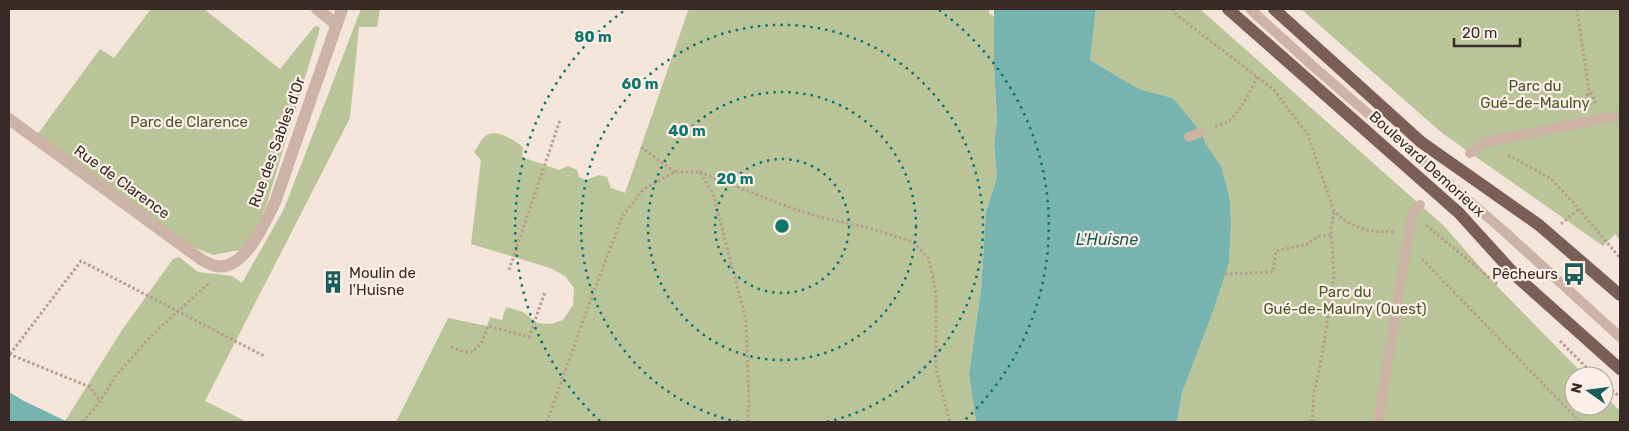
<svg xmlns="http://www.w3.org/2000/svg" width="1629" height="431" font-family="Rubik,sans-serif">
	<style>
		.green { fill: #bac499 }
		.water { fill: #77b3af }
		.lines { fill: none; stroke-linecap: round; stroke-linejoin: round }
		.path { stroke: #b89d8f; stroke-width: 3; stroke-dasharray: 2.5 2.5; stroke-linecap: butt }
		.service { stroke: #ccb3a5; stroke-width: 10 }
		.minor { stroke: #ccb3a5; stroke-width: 12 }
		.primary { stroke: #7b5f57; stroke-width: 12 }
		.ring { fill: none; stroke: #0f766e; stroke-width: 2.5; stroke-dasharray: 2.5 5 }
		.labels { text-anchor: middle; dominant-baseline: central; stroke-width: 4.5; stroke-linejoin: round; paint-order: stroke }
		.park-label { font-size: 15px; fill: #4b5829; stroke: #fbefe7 }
		.street-label { font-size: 15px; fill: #382a27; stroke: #fbefe7 }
		.poi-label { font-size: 15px; fill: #382a27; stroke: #fbefe7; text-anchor: start }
		.water-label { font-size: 16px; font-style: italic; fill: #195c5a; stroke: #fbefe7 }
		.centre { fill: #0f766e; stroke: #fbefe7; stroke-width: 2.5 }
		.ring-label { font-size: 15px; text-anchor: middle; font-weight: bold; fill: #0f766e; stroke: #fbefe7; stroke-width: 4.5; stroke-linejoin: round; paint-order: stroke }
	</style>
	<rect width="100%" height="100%" fill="#f3e5da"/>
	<g class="green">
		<polygon points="151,9 204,9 280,69 314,27 317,26 320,28 267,203 255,232 240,250 213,255 193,247 37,135 100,49 114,58"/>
		<polygon points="361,9 380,9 377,27 359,27 350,118 205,401 247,422 68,422 65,421 122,330 173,259 179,257 198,272 232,276 242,283 284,209"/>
		<path d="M691,9H989V13L994,17V68L997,120L994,145L997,177L986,212L981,289L969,374L976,422H396L448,318L487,326L490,317L502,320L506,307L523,312L537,323L551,324L563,320L573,305L574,288L565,276L550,268L471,244L481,160L474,152C477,148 480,142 483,138C495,126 513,140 523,147L522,157L559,170L568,166L577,170L579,177L586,180L599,175L607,177L611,188L625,193L688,11Z"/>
		<polygon points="1096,9 1200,9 1444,226 1496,285 1585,376 1574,376 1574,406 1604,406 1604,395 1620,411 1620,422 1177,422 1182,393 1211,317 1229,263 1231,224 1230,201 1226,183 1221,166 1206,144 1201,132 1173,98 1139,89 1090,60"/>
		<polygon points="1301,9 1620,9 1620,240 1615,234 1603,246 1442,133"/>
	</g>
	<g class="water">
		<polygon points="994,9 1096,9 1090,60 1139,89 1173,98 1201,132 1206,144 1221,166 1226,183 1230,201 1231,224 1229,263 1211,317 1182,393 1177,422 976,422 969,374 981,289 986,212 997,177 994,145 997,120 994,68"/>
		<polygon points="9,392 24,401 68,422 9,422"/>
	</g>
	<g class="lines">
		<g class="path">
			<path d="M1172,9L1178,16L1273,89L1308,135L1334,211C1351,229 1370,232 1394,232"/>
			<polyline points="1577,9 1591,105"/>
			<polyline points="1591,92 1596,104"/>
			<polyline points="1585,106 1588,92"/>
			<path d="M1215,126C1219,125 1224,124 1227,122C1241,112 1250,92 1257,77"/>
			<polyline points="641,147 675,172"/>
			<polyline points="1508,155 1550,178 1573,202 1620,258"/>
			<polyline points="700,172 783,205 816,216 873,229 913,242 929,259 936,293 936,369 950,422"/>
			<polyline points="1561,224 1579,209"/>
			<polyline points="1426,225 1498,285"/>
			<polyline points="1422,259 1580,422"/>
			<polyline points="509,270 560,120"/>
			<polyline points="1225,274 1273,272 1276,251 1308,244 1318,236 1331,235"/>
			<polyline points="1560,341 1595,376"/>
			<polyline points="451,347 464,352 473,352 482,342 488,326 529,337 545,292"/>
			<polyline points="9,354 90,387 100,401"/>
			<polyline points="10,354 81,261 264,356"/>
			<polyline points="1604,384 1620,397"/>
			<polyline points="83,422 100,401 115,377 152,335 209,283"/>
			<polyline points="547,422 588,307 623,215 644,189 675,172 700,172 713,194 746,320 749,408 747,422"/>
			<polyline points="1312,422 1314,392 1320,366 1333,286 1334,275 1331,229 1334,211"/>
		</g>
		<g class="service">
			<polyline points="1250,9 1314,67 1505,232 1620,337"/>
			<polyline points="1189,137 1201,132"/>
			<polyline points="1470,153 1486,142 1620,115"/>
			<polyline points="1378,422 1412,214 1420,205"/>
		</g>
		<g class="minor">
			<polyline points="317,9 336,24"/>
			<path d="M9,119L202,260C206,262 211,265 216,266C244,272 265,222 275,202L342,9"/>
		</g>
		<g class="primary">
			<polyline points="1228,9 1459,213 1517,277 1620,369"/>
			<polyline points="1274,9 1421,142 1539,225 1620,295"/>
		</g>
	</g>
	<g class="ring">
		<circle cx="782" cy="226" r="67"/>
		<circle cx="782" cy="226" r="134"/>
		<path d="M738 422A201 201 0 1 1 826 422"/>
		<path d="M600 421A267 267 0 0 1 625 10M939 10A267 267 0 0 1 964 421"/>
	</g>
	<defs>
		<symbol id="bus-bare" viewBox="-9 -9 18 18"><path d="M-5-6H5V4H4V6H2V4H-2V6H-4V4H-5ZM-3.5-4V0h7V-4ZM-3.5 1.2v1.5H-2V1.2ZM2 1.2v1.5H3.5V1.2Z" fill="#195c5a" stroke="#fbefe7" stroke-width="2.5" paint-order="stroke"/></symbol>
		<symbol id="building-bare" viewBox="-9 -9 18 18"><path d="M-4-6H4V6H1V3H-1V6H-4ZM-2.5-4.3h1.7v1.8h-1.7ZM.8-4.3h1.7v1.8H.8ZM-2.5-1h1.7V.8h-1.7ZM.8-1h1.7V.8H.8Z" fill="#195c5a" stroke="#fbefe7" stroke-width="2.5" paint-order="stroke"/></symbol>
	</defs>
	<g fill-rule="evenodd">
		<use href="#bus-bare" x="1558" y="258" width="32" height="32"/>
		<use href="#building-bare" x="317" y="266" width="32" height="32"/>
	</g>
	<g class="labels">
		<g class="park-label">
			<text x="1535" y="86">Parc du<tspan x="1535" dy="17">Gué-de-Maulny</tspan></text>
			<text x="189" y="122">Parc de Clarence</text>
			<text x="1345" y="292">Parc du<tspan x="1345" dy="17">Gué-de-Maulny (Ouest)</tspan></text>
		</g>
		<g class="street-label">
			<text transform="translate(277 142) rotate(-70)">Rue des Sables d'Or</text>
			<text transform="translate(1427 164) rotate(42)">Boulevard Demorieux</text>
			<text transform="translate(122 182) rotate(36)">Rue de Clarence</text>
		</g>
		<g class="poi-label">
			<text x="349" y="273">Moulin de<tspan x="349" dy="17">l'Huisne</tspan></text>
			<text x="1558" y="274" text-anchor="end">Pêcheurs</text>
		</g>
		<g class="water-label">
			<text x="1107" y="239">L'Huisne</text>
		</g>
	</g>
	<circle cx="782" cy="226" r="8" class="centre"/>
	<g class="ring-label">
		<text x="593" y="42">80 m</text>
		<text x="640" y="89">60 m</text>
		<text x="687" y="136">40 m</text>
		<text x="735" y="184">20 m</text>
	</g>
	<rect width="1629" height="431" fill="none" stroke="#382a27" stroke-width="20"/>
	<g transform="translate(1589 391) rotate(284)"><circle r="24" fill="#fbefe7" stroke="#ada09a"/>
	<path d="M0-4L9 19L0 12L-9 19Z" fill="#195c5a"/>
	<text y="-8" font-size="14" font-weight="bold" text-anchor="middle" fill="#382a27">N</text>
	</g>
	<path d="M1454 38v8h66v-8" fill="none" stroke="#382a27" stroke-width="2.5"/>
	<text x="1462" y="38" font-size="15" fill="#382a27" stroke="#fbefe7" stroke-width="4" paint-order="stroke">20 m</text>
</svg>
